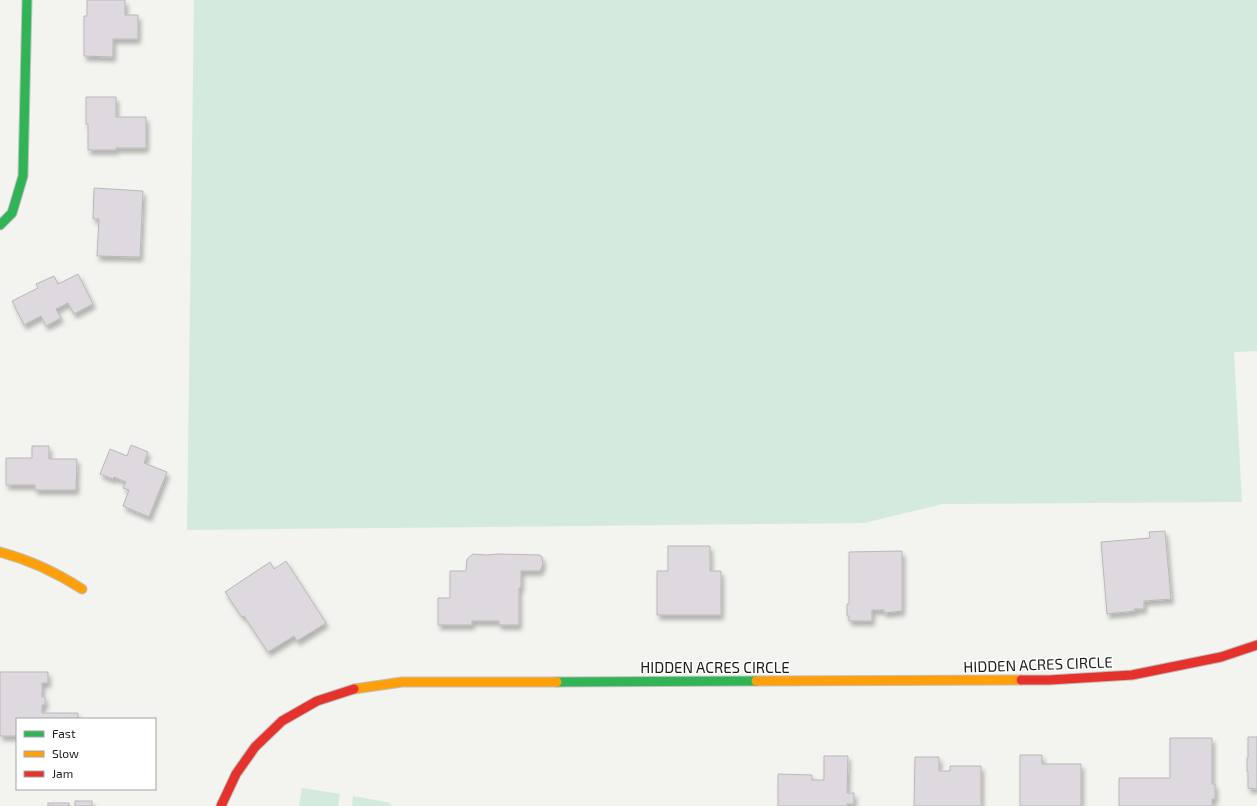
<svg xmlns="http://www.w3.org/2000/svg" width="1257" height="806" font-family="'Exo 2',sans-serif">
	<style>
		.green { fill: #d4eadc }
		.building { fill: #ded8df; stroke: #b9b8b7; filter: url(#shadow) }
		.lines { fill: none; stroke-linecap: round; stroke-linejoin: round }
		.fast-casing { stroke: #c0c0be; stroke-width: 11 }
		.slow-casing { stroke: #c0c0be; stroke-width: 11 }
		.jam-casing { stroke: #c0c0be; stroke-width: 11 }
		.fast { stroke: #30b455; stroke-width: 9 }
		.slow { stroke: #ff9f0a; stroke-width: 9 }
		.jam { stroke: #e5322d; stroke-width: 9 }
		.labels { text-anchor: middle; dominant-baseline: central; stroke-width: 3; stroke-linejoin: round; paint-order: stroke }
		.street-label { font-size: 15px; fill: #1c1c19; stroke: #fff }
	</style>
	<defs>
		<filter id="shadow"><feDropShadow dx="2.5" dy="4.5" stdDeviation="2" flood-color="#0004"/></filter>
	</defs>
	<rect width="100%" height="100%" fill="#f3f3ef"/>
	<g class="green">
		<polygon points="194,0 1257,0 1257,351 1234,352 1242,502 943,504 864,523 187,530"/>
		<polygon points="302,788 340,794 338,806 299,806"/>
		<polygon points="353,796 391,803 391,806 352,806"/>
	</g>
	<g class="building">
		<polygon points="87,0 125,0 125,15 138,15 138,39 113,39 113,57 84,56 84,16 87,16"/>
		<polygon points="86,97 116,97 116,117 146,117 146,148 116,148 116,150 88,150 88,124 86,124"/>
		<polygon points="94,188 143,191 140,257 97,256 99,219 93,219"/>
		<polygon points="78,274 93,304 74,314 68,303 56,309 61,318 46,326 41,316 24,325 12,301 38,288 36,284 54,276 58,284"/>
		<polygon points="131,445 148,452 144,463 167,472 149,517 123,506 129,490 123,488 126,482 114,477 113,479 100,474 110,449 127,456"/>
		<polygon points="32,446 49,446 49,459 77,459 76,490 35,490 35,485 6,485 6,458 32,458"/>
		<polygon points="1165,531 1171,599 1144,601 1144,609 1134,609 1135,611 1107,614 1101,542 1150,538 1149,532"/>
		<polygon points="668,546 710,546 710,571 721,571 721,615 657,615 657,571 668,571"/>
		<polygon points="902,551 902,611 884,613 884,610 872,610 872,621 849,621 849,616 847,616 847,604 849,604 849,552"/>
		<polygon points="473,554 486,555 498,554 540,555 542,557 543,564 540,571 521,571 521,588 519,588 519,625 499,625 499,621 472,621 472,625 438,625 438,598 450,598 450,571 466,571 467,559"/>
		<polygon points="286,561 326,623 297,641 294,636 268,652 244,616 242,617 225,592 270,562 274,569"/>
		<polygon points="0,672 48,672 48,683 42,683 42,697 45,697 45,705 42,705 42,713 78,713 78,719 17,719 17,736 0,736"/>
		<polygon points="1248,737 1257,737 1257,789 1248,788 1248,771 1247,771 1247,758 1248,758"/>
		<polygon points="1170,738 1212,738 1212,784 1215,784 1215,799 1212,799 1212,806 1119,806 1119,778 1170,778"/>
		<polygon points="1020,755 1042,755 1042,764 1081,764 1081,806 1020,806"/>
		<polygon points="824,756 848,756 847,793 854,793 854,804 847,804 847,806 778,806 778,774 812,775 812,780 824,780"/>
		<polygon points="915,757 939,757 939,771 950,771 950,766 981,766 981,806 914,806"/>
		<rect x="75" y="801" width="17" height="5"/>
		<rect x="48" y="803" width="21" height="3"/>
	</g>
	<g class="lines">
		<defs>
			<g id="fast">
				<polyline points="0,225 12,213 23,176 27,0"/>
				<polyline points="557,682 756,681"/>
			</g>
			<g id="slow">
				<path d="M0,552C30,560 56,572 82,589"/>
				<polyline points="756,681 1021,680"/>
				<polyline points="354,689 402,682 557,682"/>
			</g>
			<g id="jam">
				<polyline points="1021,680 1049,680 1132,675 1221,657 1257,645"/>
				<polyline points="221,806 236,774 255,747 282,721 317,701 354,689"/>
			</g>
		</defs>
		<use href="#fast" class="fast-casing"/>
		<use href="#slow" class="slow-casing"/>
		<use href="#jam" class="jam-casing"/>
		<use href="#fast" class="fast"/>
		<use href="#slow" class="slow"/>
		<use href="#jam" class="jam"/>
	</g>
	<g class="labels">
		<g class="street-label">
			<text transform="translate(1038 664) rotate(-2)">HIDDEN ACRES CIRCLE</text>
			<text x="715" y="667">HIDDEN ACRES CIRCLE</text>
		</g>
	</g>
	<rect x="16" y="718" width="140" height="72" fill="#ffffff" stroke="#a4a4a3"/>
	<rect x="24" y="731" width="20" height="6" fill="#30b455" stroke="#a4a4a3"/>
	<text x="52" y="738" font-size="12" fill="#1c1c19">Fast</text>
	<rect x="24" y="751" width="20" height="6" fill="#ff9f0a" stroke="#a4a4a3"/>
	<text x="52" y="758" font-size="12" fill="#1c1c19">Slow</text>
	<rect x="24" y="771" width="20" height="6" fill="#e5322d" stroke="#a4a4a3"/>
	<text x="52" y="778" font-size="12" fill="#1c1c19">Jam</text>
</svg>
